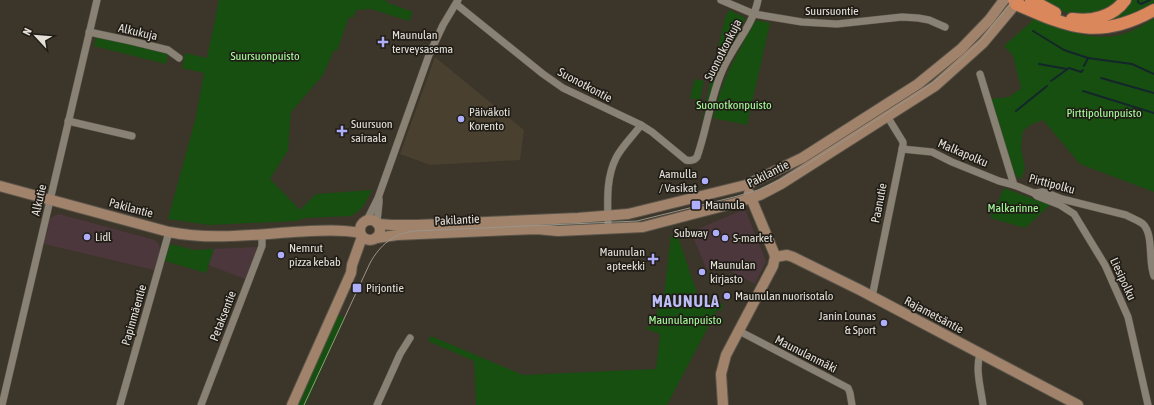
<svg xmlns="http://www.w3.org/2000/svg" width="1154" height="405" font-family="'Asap Condensed',sans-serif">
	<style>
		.commercial { fill: #4c373d }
		.education { fill: #49402f }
		.green { fill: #174f10 }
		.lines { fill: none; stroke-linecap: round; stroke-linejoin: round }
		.stream { stroke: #14262b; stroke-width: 2 }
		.street-casing { stroke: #595449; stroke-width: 8 }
		.secondary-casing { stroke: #595449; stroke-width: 12 }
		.highway-casing { stroke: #595449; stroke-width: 14 }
		.street { stroke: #898173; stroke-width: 7 }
		.secondary { stroke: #a1836c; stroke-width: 10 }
		.highway { stroke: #da875b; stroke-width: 12 }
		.tram { stroke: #99948a; stroke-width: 1 }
		.poi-dot { fill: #aeaefb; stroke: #201d17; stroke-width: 1.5 }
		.labels { text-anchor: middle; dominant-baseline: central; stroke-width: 3.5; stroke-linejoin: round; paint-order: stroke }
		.street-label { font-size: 12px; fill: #e4e0d8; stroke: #201d17 }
		.poi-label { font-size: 12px; fill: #e4e0d8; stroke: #201d17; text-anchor: start }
		.park-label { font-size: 12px; fill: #a7fe9c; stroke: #201d17 }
		.district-label { font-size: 16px; font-weight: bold; letter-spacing: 1px; fill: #bcbdf6; stroke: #201d17 }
	</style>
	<rect width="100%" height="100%" fill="#3c3529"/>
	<g class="commercial">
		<polygon points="745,209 766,261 755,284 719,265 707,270 691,232"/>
		<polygon points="59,214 155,240 159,244 160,249 154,270 44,244 50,219 54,216"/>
		<polygon points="257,247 245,279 208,265 214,249"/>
	</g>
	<polygon class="education" points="435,57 524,130 520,160 430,165 400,154"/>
	<g class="green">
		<path d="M219,0H386V2L413,12L409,21L371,9L356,10L353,18L349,17L337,51L334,50L323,75L291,112L288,150L270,179L300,210L316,194L372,190C366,201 363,210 351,216L305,218L296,221L209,225L168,219L196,117L204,73L182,68L185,53L207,58Z"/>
		<polygon points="1043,0 1119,0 1100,13 1073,15 1054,8"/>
		<polygon points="1129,0 1154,0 1154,5 1125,20 1087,23"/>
		<polygon points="729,10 744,17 745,20 718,72 701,123 725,18"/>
		<path d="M1034,17C1066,29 1095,45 1129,32C1138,29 1146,23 1154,18V192L1080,164L1043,120L1030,125L1023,131L1021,147L1025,169L1021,179L1017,177L1012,169L990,99L1009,97L1021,88L1013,55L1004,46L1030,23Z"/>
		<path d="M756,20L770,23L747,125L713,118C720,83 738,51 756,20Z"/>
		<polygon points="96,36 168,54 166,64 94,46"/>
		<polygon points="695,79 704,81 700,100 690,98"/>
		<polygon points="1004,188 1050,205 1025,228 991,218 991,212 994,211"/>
		<polygon points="677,234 699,299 723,304 721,311 717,310 667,405 476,405 474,361 428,341 431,336 523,375 656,369 660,334 646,329 647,326 652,327 655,320 661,295 664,295 671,235"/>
		<polygon points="170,244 194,250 214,249 206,273 165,261"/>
		<polygon points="337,314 345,318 306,405 296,405"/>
	</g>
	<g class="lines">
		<g class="stream">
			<polyline points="1138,0 1138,2 1141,4 1150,0"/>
			<polyline points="1033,31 1064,50 1088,58 1132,64 1154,74"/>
			<polyline points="1039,64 1067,69"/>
			<polyline points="1084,66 1088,58"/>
			<polyline points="1101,78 1154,93"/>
			<polyline points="1051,81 1069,68 1081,72 1083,70"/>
			<polyline points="1083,91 1154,113"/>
			<polyline points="1016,111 1047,86"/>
		</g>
		<defs>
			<g id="street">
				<polyline points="721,0 754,14 802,22 837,24 902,17 918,18 929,20 945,27"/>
				<path d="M456,4L543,74L563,88L641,125L652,132L686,160C690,161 694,161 697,157C707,129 710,99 722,71C732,47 753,26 758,0"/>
				<polyline points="89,32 131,41 168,50 179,58"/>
				<path d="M980,74L1014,185L1034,193L1042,192L1047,193L1062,199L1126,215C1131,218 1138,220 1143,224C1154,235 1148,261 1154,276"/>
				<polyline points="68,121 132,136"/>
				<polyline points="902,149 932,152 952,162 999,181 1014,185"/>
				<polyline points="1034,193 1037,196 1060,205 1074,214 1105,265 1128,317 1148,405"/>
				<polyline points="367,220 378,198 429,55 443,25 458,0"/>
				<polyline points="377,222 379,203 379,199"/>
				<path d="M608,229C608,205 605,180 616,158C622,146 633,136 641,125"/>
				<polyline points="872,297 903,145 903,142 887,116"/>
				<polyline points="739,331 848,388 850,393 852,405"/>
				<path d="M980,354C975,369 981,389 983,405"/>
				<polyline points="2,405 97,0"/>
				<polyline points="120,405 169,232"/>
				<polyline points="201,405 262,246 262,234"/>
				<polyline points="377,405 400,354 410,338"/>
			</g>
			<g id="secondary">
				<path d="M0,186L169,232C210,240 252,235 293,232C315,231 338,229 360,233"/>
				<circle cx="370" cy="230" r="10"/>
				<polyline points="378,224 392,225 417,225 578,218 628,214 746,185 802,158 918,84 961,49 989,20 1004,0"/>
				<polyline points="376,238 397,235 510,230 537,229 558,231 643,227 735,203 760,195 781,184 935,86 983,43 1019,0"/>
				<polyline points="775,257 787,255 793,257 860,290 1078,405"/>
				<polyline points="292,405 351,273 352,265 362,237"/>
				<polyline points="723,405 721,374 726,355 773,266 775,257 774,253 749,193"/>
			</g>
			<g id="highway">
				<path d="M1014,0L1016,4C1069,27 1099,41 1154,10"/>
				<polyline points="1031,0 1055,13"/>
				<path d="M1072,19C1091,22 1113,17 1125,0"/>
			</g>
		</defs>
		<use href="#street" class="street-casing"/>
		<use href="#secondary" class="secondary-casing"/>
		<use href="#highway" class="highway-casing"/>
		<use href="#street" class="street"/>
		<use href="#secondary" class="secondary"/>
		<use href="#highway" class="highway"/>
		<path class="tram" d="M304,405L370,263C380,245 394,233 415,231L637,221L734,197L758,190L773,183L806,165L924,89L945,73L965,56L984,37L1013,0"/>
	</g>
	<g class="poi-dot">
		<path d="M381 36h4v4h4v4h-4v4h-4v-4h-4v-4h4z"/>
		<circle cx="461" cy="119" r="4"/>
		<path d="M340 125h4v4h4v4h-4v4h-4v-4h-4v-4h4z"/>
		<circle cx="705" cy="181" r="4"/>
		<rect x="691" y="200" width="10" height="10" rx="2"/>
		<circle cx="716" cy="233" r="4"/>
		<circle cx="87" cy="237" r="4"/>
		<circle cx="725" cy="238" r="4"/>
		<circle cx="281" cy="255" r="4"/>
		<path d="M651 253h4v4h4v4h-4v4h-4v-4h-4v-4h4z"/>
		<circle cx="702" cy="272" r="4"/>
		<rect x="352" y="283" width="10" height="10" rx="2"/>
		<circle cx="727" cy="296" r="4"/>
		<circle cx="884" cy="323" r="4"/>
	</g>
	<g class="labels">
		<g class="street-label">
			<text x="832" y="11">Suursuontie</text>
			<text transform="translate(138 32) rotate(13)">Alkukuja</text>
			<text transform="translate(723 50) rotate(-63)">Suonotkonkuja</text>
			<text transform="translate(585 85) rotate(28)">Suonotkontie</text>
			<text transform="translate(963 153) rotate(23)">Malkapolku</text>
			<text transform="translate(768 174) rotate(-27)">Pakilantie</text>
			<text transform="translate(1052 184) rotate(15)">Pirttipolku</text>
			<text transform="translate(39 200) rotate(-77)">Alkutie</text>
			<text transform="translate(879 203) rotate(-79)">Paanutie</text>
			<text transform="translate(131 208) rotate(15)">Pakilantie</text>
			<text transform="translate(457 220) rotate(-3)">Pakilantie</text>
			<text transform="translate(1123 279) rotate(65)">Liesipolku</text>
			<text transform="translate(134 315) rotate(-74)">Papinmäentie</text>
			<text transform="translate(934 315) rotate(28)">Rajametsäntie</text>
			<text transform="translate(223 316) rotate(-69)">Petaksentie</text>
			<text transform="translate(806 354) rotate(27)">Maunulanmäki</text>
		</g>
		<g class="poi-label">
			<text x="392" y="35">Maunulan<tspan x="392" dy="14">terveysasema</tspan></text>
			<text x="469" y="112">Päiväkoti<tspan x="469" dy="14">Korento</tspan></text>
			<text x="351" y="124">Suursuon<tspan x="351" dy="14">sairaala</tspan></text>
			<text x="697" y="174" text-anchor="end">Aamulla<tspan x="697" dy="14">/ Vasikat</tspan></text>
			<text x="705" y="205">Maunula</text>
			<text x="708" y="233" text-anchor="end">Subway</text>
			<text x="95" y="237">Lidl</text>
			<text x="733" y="238">S-market</text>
			<text x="289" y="248">Nemrut<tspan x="289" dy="14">pizza kebab</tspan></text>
			<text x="645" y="252" text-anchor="end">Maunulan<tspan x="645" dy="14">apteekki</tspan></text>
			<text x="710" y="265">Maunulan<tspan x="710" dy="14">kirjasto</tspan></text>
			<text x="366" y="288">Pirjontie</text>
			<text x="735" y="296">Maunulan nuorisotalo</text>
			<text x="876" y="316" text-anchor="end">Janin Lounas<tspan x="876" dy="14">&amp; Sport</tspan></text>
		</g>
		<g class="park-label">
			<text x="265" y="56">Suursuonpuisto</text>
			<text x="734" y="105">Suonotkonpuisto</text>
			<text x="1104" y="113">Pirttipolunpuisto</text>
			<text x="1013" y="208">Malkarinne</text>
			<text x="685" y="320">Maunulanpuisto</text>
		</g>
		<g class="district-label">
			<text x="686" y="301">MAUNULA</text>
		</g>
	</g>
	<g transform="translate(36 36) rotate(296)" stroke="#201d17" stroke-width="3" paint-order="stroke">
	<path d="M0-3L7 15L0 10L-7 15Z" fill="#e4e0d8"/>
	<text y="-6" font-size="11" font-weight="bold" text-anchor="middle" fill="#e4e0d8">N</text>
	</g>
</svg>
